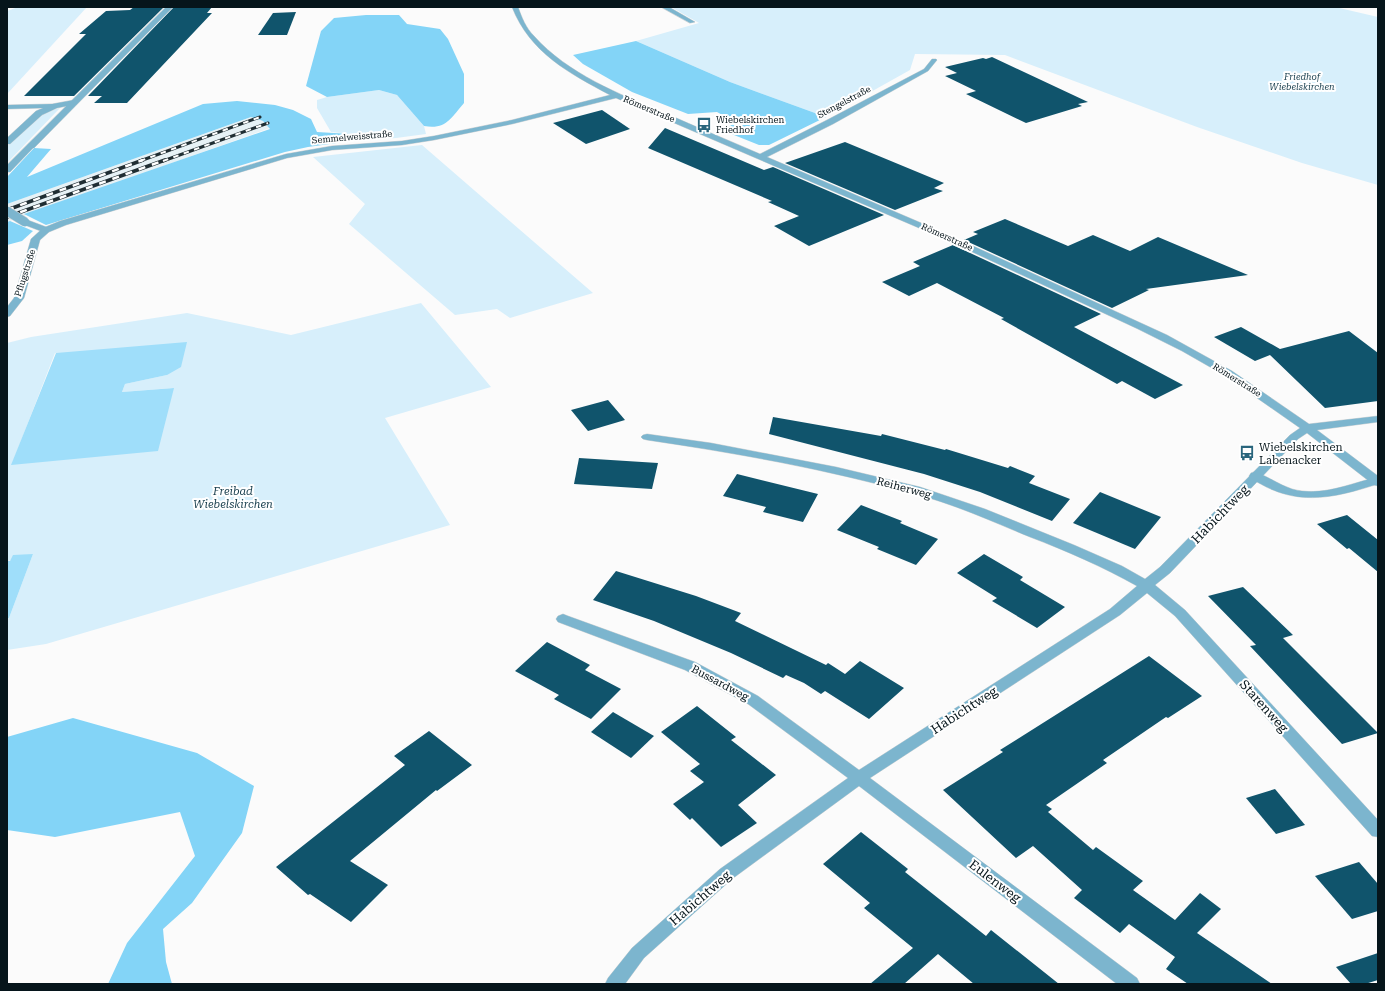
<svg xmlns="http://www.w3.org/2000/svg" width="1385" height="991" font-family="'Roboto Serif',serif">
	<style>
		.built { fill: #e7f2f6 }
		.green { fill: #d7effb; fill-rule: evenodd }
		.forest { fill: #83d4f7 }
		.water { fill: #9fdefa }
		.building { fill: #10546c }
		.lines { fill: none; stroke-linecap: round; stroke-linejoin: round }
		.lane-casing { stroke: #d4d6d7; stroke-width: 1 }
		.street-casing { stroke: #d4d6d7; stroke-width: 1 }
		.lane { fill: #7cb5ce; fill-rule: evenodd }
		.street { fill: #7cb5ce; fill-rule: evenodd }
		.rail-far1-casing { stroke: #202e33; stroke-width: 3 }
		.rail-casing { stroke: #202e33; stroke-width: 3.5 }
		.rail-far1 { stroke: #fff; stroke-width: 2; stroke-dasharray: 5.5; stroke-linecap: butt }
		.rail { stroke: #fff; stroke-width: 2.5; stroke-dasharray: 7; stroke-linecap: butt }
		.lane-bridge-casing { stroke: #d4d6d7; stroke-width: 10; stroke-linecap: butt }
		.lane-bridge { stroke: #7cb5ce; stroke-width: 9 }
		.labels { text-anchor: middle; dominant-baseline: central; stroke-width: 4; stroke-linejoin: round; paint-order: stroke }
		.far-park-label { font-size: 9px; font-style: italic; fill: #1d4251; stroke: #fff }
		.far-street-label { font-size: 9px; fill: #06151b; stroke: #fff }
		.far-poi-label { font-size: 9px; fill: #06151b; stroke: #fff; text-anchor: start }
		.poi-label { font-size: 11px; fill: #06151b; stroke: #fff; text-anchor: start }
		.street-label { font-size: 11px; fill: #06151b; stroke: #fff }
		.park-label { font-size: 11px; font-style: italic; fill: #1d4251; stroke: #fff }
		.near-street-label { font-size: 13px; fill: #06151b; stroke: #fff }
	</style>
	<rect width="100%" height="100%" fill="#fbfbfb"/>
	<polygon class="built" points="251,117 263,121 270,128 7,222 7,204"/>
	<g class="green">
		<polygon points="18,7 87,7 7,94 7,11"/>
		<polygon points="671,7 1335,7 1378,17 1378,185 1302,163 1197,127 1005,55 915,54 910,70 826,117 730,82 636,41 699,23"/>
		<polygon points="379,90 397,95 424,126 426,134 396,138 351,141 351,134 331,132 317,108 317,100 327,97"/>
		<polygon points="60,108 7,163 7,146 47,111"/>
		<polygon points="422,145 593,293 510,318 497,309 455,315 349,224 365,204 313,157"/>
		<path d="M421,303L491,387L385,418L450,525L46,644L7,650V618H9L33,554L7,561V343L31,337L187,313L291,335ZM55,353L167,375L125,384L122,392L173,388L12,464Z"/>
	</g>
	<g class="forest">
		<path d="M366,15H399L407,24L440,29L448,39L464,74V103C451,118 446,130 424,126L397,95L379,90L327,97L306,86L321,31L334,18Z"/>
		<polygon points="636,41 730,82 826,117 769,145 759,145 724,131 735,122 717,112 688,114 632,92 583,64 573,55"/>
		<polygon points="237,101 275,105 293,110 311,119 317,132 351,134 351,141 308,147 285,152 46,225 24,214 270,129 263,121 251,117 7,204 7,177 34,148 51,149 27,177 203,104"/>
		<polygon points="10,221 33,231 22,241 7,245 7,222"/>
		<polygon points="73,718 197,753 254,786 242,833 192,903 163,929 166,962 172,984 108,984 127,943 195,856 180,812 55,837 7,830 7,737"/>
	</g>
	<g class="water">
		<polygon points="187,342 181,367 167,375 125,384 122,392 174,388 158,451 11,465 56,353"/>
		<polygon points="33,554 9,618 7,618 7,561 10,561 13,555"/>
	</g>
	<g class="building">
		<polygon points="134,7 164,7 74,96 24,96 86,34 79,34 106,11 130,10"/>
		<polygon points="174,7 212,7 207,13 212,13 127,103 94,103 102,96 88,96"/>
		<polygon points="296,12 287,35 258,35 273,13"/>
		<polygon points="992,57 1088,102 1078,104 1082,106 1026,123 966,94 976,91 945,76 957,73 945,67 983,58 986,59"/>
		<polygon points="602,110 630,129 586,144 553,123"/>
		<polygon points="665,128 764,170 773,167 884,215 809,246 774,226 799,216 768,202 772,201 648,148"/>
		<polygon points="845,142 944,183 934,188 943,191 895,210 785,163"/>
		<polygon points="1005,219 1068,246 1093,235 1130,251 1158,237 1248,275 1146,289 1149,290 1112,308 964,240 978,234 973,232"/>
		<polygon points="953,245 1101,314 1074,327 1183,385 1155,399 1122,381 1117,384 1001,319 1004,318 937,283 909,296 882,282 920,266 913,262"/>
		<polygon points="1241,327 1280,349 1349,331 1378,353 1378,401 1325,408 1270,355 1255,361 1214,337"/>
		<polygon points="608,400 625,420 588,431 571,410"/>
		<polygon points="773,417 881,436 882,434 945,450 946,449 1008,468 1010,466 1035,476 1029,483 1070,499 1052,521 980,492 924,474 769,434"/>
		<polygon points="579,458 658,463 652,489 574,484"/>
		<polygon points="737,474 818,494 803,522 763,512 766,507 723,496"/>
		<polygon points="1100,492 1161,517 1135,549 1073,523"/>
		<polygon points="861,505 902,521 900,523 938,539 916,565 877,549 879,547 837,530"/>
		<polygon points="1347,515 1378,540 1378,572 1349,548 1347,549 1317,524"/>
		<polygon points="984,554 1023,577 1020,580 1065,607 1037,628 992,601 997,598 957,573"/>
		<polygon points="616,571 696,596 741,613 735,621 826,665 828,663 845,674 860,661 904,688 869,719 825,691 821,694 804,683 786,675 783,678 731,653 654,621 593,600"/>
		<polygon points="1243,587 1293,635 1283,638 1378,733 1342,744 1250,646 1256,645 1208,596"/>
		<polygon points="547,642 590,665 585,670 621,689 591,719 554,699 559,695 515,671"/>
		<polygon points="1149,656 1202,696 1168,718 1166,717 1103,760 1107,763 1046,805 1052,809 1048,812 1093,850 1096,847 1143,881 1133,890 1175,920 1200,893 1221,909 1197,933 1272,984 1188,984 1166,969 1175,957 1129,924 1120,933 1074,898 1082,890 1033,846 1016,858 943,790 1003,752 1000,750"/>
		<polygon points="697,706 736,737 731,740 776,775 738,805 757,823 721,847 692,818 690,820 673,804 704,782 690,771 700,764 661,732"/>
		<polygon points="613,712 654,736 631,758 591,732"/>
		<polygon points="429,731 472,765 437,791 436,790 350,861 388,885 351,922 310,894 308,895 276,867 405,765 394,756"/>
		<polygon points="1275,789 1305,825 1276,834 1246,798"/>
		<polygon points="861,832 908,869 905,872 986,936 991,930 1059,984 974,984 938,954 904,984 870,984 913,948 864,908 870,903 823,864"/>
		<polygon points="1359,862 1378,884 1378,911 1352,919 1315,876"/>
		<polygon points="1378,953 1378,980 1365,984 1351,984 1336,967"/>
	</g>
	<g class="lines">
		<defs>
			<g id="lane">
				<polygon points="74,100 77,100 77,104 57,108 42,115 10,144 7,144 7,138 36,111 43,108 7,109 7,105 52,104"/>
				<polygon points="28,144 34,144 35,146 10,172 7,172 7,165"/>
				<polygon points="25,219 49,228 50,230 46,233 22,224 21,222 22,220"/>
				<path d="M1255,472C1268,476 1279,485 1292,489C1321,497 1349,484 1377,477L1378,484C1343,495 1309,505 1273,490C1265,487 1258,482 1251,479L1249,476L1251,473Z"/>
			</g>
			<g id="street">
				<polygon points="166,7 173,7 34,148 28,148 28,144"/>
				<path d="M512,7H518C522,18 526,28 534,36C568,74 619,94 665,113C696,127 728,140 760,154L827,120L924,69L932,59H936L937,60L928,71L833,124L767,157L947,234L1167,335L1232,371L1309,424L1378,416V422L1317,430L1378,476V486L1374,485L1307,433L1298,439L1170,573L1155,585L1185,610L1378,820V837L1372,836L1175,616L1147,593L1120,615L870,778L1137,978L1140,984H1117L859,786L732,879L644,958L625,984H605L608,978L632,948L720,869L848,778L748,704L685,670L558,622L556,619L558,616L563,614L568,616L695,662L758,696L859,770L1110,609L1137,586C1103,567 1067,551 1030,537C991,521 952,503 911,493C825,469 736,453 647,440L643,439L641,437L643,435L647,434L711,443L836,467L920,487L985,509L1074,545L1122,566L1145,579L1160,567L1290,435L1300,428L1224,375L1182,351L1138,329L940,237L616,98L512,124L434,140L402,145L332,150L287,158L66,225L49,232L40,240L24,298L10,316L7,317V307L14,298L31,239L43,228L60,221L286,154L332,146L402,141L434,136L512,120L610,95C569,73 530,53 512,7Z"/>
				<polygon points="661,7 669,7 695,22 690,23"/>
			</g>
		</defs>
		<use href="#lane" class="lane-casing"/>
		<use href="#street" class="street-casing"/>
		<use href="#lane" class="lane"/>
		<use href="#street" class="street"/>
		<defs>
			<g id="rail-far1">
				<polyline points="140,161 260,117"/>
				<polyline points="163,161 268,123"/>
			</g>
			<g id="rail">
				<polyline points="7,210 143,160"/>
				<polyline points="7,217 165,160"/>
			</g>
		</defs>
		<use href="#rail-far1" class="rail-far1-casing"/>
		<use href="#rail" class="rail-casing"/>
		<use href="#rail-far1" class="rail-far1"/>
		<use href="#rail" class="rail"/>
		<defs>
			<polyline id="lane-bridge" points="7,211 25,222"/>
		</defs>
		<use href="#lane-bridge" class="lane-bridge-casing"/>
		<use href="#lane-bridge" class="lane-bridge"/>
	</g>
	<defs>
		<symbol id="bus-bare" viewBox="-9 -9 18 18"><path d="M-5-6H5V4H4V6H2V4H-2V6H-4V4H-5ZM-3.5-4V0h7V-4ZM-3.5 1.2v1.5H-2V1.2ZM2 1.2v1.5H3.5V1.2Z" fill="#29657c" stroke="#fff" stroke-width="2.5" paint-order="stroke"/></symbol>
	</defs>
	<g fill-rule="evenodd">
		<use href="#bus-bare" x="693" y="114" width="22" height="22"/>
		<use href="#bus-bare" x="1236" y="442" width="22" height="22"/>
	</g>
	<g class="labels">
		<g class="far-park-label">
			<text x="1302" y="77">Friedhof<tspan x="1302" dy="10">Wiebelskirchen</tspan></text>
		</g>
		<g class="far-street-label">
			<text transform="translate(844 102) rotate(-28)">Stengelstraße</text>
			<text transform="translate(649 109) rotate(23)">Römerstraße</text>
			<text transform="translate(352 137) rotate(-5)">Semmelweisstraße</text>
			<text transform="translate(947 237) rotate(24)">Römerstraße</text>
			<text transform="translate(25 273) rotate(-72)">Pflugstraße</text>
			<text transform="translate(1237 380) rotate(32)">Römerstraße</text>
		</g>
		<g class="far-poi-label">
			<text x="716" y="120">Wiebelskirchen<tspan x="716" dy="10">Friedhof</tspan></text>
		</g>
		<g class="poi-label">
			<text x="1259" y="447">Wiebelskirchen<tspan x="1259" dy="13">Labenacker</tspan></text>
		</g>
		<g class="street-label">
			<text transform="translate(904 488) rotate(15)">Reiherweg</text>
			<text transform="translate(720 683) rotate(28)">Bussardweg</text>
		</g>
		<g class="park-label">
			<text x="233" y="491">Freibad<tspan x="233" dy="13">Wiebelskirchen</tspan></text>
		</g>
		<g class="near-street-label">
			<text transform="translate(1220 514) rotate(-46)">Habichtweg</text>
			<text transform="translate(1264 706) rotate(48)">Starenweg</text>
			<text transform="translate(964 710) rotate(-33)">Habichtweg</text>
			<text transform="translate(995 881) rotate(37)">Eulenweg</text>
			<text transform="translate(700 898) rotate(-41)">Habichtweg</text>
		</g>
	</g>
	<rect width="1385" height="991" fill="none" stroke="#06151b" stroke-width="16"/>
</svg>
